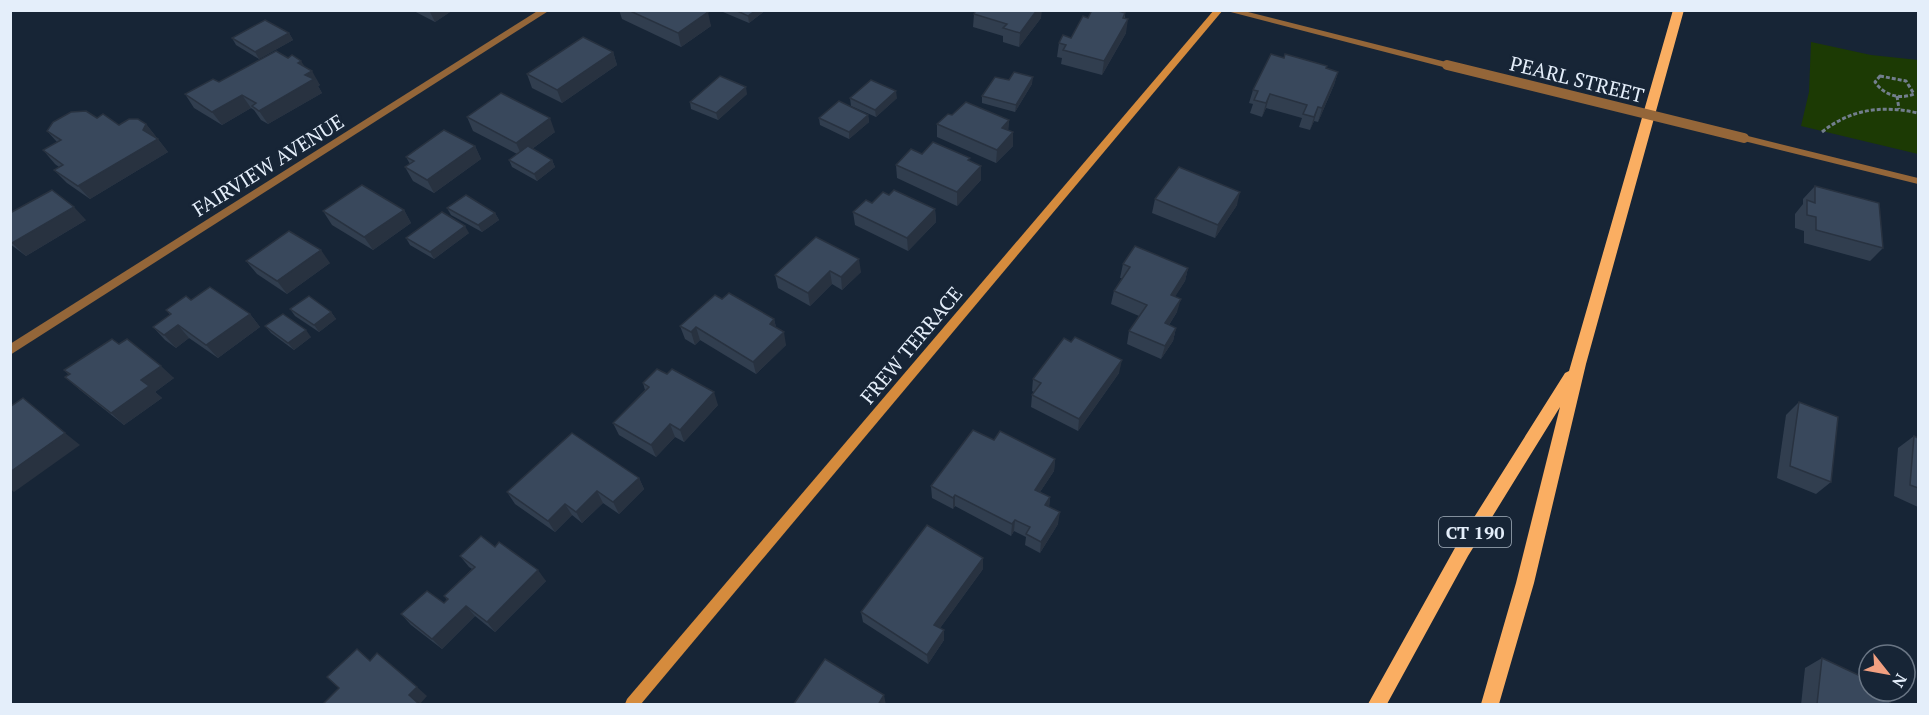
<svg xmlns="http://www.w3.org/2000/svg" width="1929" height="715" font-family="'PT Serif',serif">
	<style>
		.green { fill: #1c3a04 }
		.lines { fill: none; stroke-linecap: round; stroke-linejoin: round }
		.path { stroke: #727e8d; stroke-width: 3; stroke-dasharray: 4 2; stroke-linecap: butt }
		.minor { fill: #946639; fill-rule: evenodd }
		.tertiary { fill: #946639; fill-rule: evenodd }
		.secondary { fill: #d58b3d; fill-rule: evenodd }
		.primary { fill: #faae62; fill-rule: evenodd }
		.tertiary-bridge { stroke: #946639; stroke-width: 10 }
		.wall { fill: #313e4f }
		.shaded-wall { fill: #283240 }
		.building { fill: #39485c; stroke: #283240; stroke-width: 1.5 }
		.labels { text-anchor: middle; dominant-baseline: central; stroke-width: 6; stroke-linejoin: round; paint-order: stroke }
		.shield { fill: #172536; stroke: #a6b2bf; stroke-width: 1.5 }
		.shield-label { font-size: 18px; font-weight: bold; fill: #e4eefa }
		.street-label { font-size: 20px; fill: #e4eefa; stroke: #172536 }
	</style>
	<rect width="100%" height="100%" fill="#172536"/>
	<polygon class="green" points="1811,42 1871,55 1918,60 1918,154 1801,126 1809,92"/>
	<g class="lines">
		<g class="path">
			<path d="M1880,76L1906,81L1914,94C1899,100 1884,95 1875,82Z"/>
			<polyline points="1897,96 1899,109"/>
			<path d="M1822,132C1851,109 1882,105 1918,113"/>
		</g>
		<polygon class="minor" points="539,10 550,10 10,355 10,344"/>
		<g class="tertiary">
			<polygon points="1223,10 1240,10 1450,63 1452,65 1447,68"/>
			<polygon points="1744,135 1918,178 1918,184 1740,140 1740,136"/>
		</g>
		<polygon class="secondary" points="1214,10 1223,10 641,704 625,704 627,699"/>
		<polygon class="primary" points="1673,10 1684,10 1586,364 1534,583 1499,704 1481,704 1516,583 1560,407 1468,556 1387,704 1368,704 1456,546 1565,373 1569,371"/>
		<polyline class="tertiary-bridge" points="1447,65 1744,138"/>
	</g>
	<g class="wall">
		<polygon points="412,10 453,10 435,22"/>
		<polygon points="619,10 704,10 711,26 681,47 622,19"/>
		<polygon points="723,10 766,10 749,23 723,12"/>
		<polygon points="1125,13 1125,18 1126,33 1102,75 1061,64 1062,58 1057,57 1059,43 1071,38 1088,18"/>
		<polygon points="974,14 1041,18 1019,47 1003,42 1003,36 973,27"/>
		<polygon points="289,33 293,40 259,59 236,45 232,38"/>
		<polygon points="613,52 617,65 562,103 532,88 527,74"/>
		<polygon points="305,68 320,85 318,86 322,93 268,124 261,120 254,110 251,108 222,125 194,108 185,94 219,82"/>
		<polygon points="1326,69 1338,72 1334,85 1318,122 1314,121 1310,130 1299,127 1302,118 1266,108 1262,117 1250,113 1253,104 1249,103 1253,90"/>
		<polygon points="1009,80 1032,84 1015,112 982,103 982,96"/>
		<polygon points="747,94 718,120 691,109 690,102"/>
		<polygon points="850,98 897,98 876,117 851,106"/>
		<polygon points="868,115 869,122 849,139 820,125 819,118"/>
		<polygon points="467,117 555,132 532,149 552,160 555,167 537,181 512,167 509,160 517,154 473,131"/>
		<polygon points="97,118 119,125 146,124 168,152 90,199 67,183 54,170 59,167 55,164 43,150 57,142 47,131"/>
		<polygon points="1009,120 1008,130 1013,132 1013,146 996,163 937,137 937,124"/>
		<polygon points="475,146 481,159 434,193 413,181 405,167 410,164 406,157"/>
		<polygon points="922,154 970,161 981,180 957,206 897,178 896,165"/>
		<polygon points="1815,186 1883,248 1870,261 1804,243 1804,231 1795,228 1795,214 1803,204 1803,199"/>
		<polygon points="889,195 935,209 936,222 908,251 855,225 853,212"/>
		<polygon points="1155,199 1237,205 1215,238 1152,213"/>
		<polygon points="447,208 495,213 499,220 482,232 451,215"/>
		<polygon points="404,210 411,223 373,250 332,225 323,211"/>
		<polygon points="10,213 86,220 26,256 10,244"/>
		<polygon points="469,233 434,259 410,245 406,238"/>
		<polygon points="816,237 861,272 842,290 832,284 810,306 778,288 775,275"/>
		<polygon points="246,261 330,263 287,294 257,274"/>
		<polygon points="1123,264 1188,268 1185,281 1175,296 1177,312 1169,325 1176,328 1173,341 1161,359 1127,344 1129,331 1139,316 1111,304 1114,291 1122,278 1120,278"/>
		<polygon points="722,299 774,319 776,327 786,345 756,374 700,340 695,345 685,339 680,326"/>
		<polygon points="191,300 250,314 260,327 218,358 189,338 176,348 165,340 153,327 170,315 166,310"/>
		<polygon points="290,309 331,312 336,319 319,332 295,316"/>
		<polygon points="265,326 311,337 294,350 271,333"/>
		<polygon points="119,344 174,378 155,392 162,398 124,425 80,390 65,377 69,375 64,370"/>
		<polygon points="1119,373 1078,431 1031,407 1032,395 1034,392 1032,391 1033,379"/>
		<polygon points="643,383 718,405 684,442 675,437 656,457 619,435 613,423 645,390"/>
		<polygon points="1799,402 1831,482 1816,494 1777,478 1786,415"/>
		<polygon points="1914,436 1918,438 1918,507 1894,496 1898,448"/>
		<polygon points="994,440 1055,459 1054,471 1040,492 1050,497 1049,507 1058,524 1040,553 1025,545 1026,537 1014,531 1011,536 955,506 953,509 932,498 931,486"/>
		<polygon points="639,478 644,489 619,514 603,503 582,523 572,515 555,532 515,504 507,492"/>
		<polygon points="495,547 546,581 495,632 475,616 442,649 411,625 401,614 444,603 447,600 444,596 472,569 469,567 460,556"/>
		<polygon points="983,569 940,628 944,640 928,664 863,622 861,612"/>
		<polygon points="1822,658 1890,705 1801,705 1805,668"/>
	</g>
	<g class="shaded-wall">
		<polygon points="429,10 453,10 435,22"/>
		<polygon points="756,10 766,10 749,23 748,16"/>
		<polygon points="1037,10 1042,10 1041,18 1019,47 1020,33"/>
		<polygon points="708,12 711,26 681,47 678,33"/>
		<polygon points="1128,19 1126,33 1102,75 1104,61"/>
		<polygon points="289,33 293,40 259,59 255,52"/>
		<polygon points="613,52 617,65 562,103 557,90"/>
		<polygon points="301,61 309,73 312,71 320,85 318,86 322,93 268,124 259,111 298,63"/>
		<polygon points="1338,72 1334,85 1318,122 1322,108"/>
		<polygon points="1033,77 1032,84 1015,112 1016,105"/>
		<polygon points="746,87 747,94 718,120 716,113"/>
		<polygon points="896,91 897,98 876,117 875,110"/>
		<polygon points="1270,94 1266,108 1262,117 1266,103"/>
		<polygon points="242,95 251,108 222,125 212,112"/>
		<polygon points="1318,107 1314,121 1310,130 1314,117"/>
		<polygon points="868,115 869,122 849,139 849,132"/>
		<polygon points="550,118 555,132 522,156 516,143"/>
		<polygon points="1009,120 1008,134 1002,128"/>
		<polygon points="146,124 157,138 155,140 158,139 168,152 90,199 78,186 143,130"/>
		<polygon points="1013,132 1013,146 996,163 997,150"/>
		<polygon points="475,146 481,159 434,193 427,180"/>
		<polygon points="552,160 555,167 537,181 534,174"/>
		<polygon points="981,166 981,180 957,206 957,192"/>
		<polygon points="1240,192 1237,205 1215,238 1218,225"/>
		<polygon points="74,207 86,220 26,256 12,243"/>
		<polygon points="935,209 936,222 908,251 907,238"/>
		<polygon points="404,210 411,223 373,250 364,237"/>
		<polygon points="495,213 499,220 482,232 478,225"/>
		<polygon points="465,226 469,233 434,259 430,252"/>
		<polygon points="321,250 330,263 287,294 277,281"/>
		<polygon points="859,259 861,272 842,290 841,277"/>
		<polygon points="1188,268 1185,281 1168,308 1171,295"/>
		<polygon points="830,271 832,284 810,306 808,293"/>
		<polygon points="1181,299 1177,312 1162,336 1165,323"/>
		<polygon points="331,312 336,319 319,332 314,325"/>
		<polygon points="250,314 260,327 218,358 206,345"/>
		<polygon points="774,319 777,332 770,324"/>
		<polygon points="178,325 189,338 176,348 164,335"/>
		<polygon points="696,327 700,340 695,345 691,332"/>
		<polygon points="1176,328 1173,341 1161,359 1165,346"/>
		<polygon points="306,330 311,337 294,350 288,343"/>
		<polygon points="784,332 786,345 756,374 753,362"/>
		<polygon points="1122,360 1119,373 1078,431 1079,419"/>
		<polygon points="161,366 174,378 155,392 162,398 124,425 111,413 141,380"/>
		<polygon points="714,392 718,405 684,442 680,430"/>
		<polygon points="670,424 675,437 656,457 651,445"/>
		<polygon points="65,433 80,445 14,492 10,489 10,472"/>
		<polygon points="1055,459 1054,471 1034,501 1035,490"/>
		<polygon points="639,478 644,489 619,514 613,502"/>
		<polygon points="597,491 603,503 582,523 576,512"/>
		<polygon points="955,495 955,506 953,509 953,498"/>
		<polygon points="1050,497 1049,509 1045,505"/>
		<polygon points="565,504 572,515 555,532 548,521"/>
		<polygon points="1060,512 1058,524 1040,553 1041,542"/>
		<polygon points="1015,520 1014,531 1011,536 1012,524"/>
		<polygon points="983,558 983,569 935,635 934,625"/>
		<polygon points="538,570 546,581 495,632 487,622"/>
		<polygon points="466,606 475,616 442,649 432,639"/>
		<polygon points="944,630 944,640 928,664 927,655"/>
		<polygon points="417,687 427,696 420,704 409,695"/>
		<polygon points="884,695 886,705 878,705"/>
	</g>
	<g class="building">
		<polygon points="628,10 704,10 708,12 678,33"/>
		<polygon points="735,10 756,10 748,16"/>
		<polygon points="976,10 1037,10 1020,33 1003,28 1007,24 974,14"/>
		<polygon points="1092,10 1115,10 1125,13 1123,18 1128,19 1104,61 1063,50 1066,45 1059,43 1063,35 1071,38 1083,16 1088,18"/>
		<polygon points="265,20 289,33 255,52 232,38"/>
		<polygon points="583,37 613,52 557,90 527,74"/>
		<polygon points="276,51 288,58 292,55 301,61 298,63 312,71 305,75 314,79 259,111 252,106 256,103 242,95 212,112 185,94 213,79 219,82"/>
		<polygon points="1271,54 1284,58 1285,54 1327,66 1326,68 1338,72 1322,108 1318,107 1314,117 1303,114 1307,105 1270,94 1266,103 1254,100 1258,91 1253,90"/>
		<polygon points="1014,72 1033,77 1016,105 982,96 995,77 1009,80"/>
		<polygon points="720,76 746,87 716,113 690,102"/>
		<polygon points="871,80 896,91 875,110 850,98"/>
		<polygon points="501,93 550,118 516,143 467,117"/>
		<polygon points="839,101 868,115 849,132 819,118"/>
		<polygon points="966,102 1009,120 1002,128 1013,132 997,150 937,124 948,114 952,115"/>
		<polygon points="86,111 97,118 103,114 119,125 129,119 138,119 146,124 143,130 158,139 78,186 54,170 63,165 43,150 61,140 47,131 53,122 71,112"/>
		<polygon points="444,130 475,146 427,180 405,167 414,161 406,157"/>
		<polygon points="933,142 970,158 968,160 981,166 957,192 896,165 911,149 922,154"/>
		<polygon points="528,146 552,160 534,174 509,160"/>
		<polygon points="1179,167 1240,192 1218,225 1155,199"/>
		<polygon points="362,185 404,210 364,237 323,211"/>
		<polygon points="1815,186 1879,203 1883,248 1816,230 1816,217 1807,215 1807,200 1815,203"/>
		<polygon points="52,190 74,207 12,243 10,241 10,213"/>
		<polygon points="894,190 935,209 907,238 853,212 866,200 872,203 883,192 889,195"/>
		<polygon points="466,195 495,213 478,225 447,208"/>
		<polygon points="442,212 465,226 430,252 406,238"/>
		<polygon points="289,231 321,250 277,281 246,261"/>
		<polygon points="816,237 859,259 841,277 830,271 808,293 775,275"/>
		<polygon points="1135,246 1188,268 1171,295 1181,299 1165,323 1176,328 1165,346 1129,331 1147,305 1114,291 1130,267 1123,264"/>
		<polygon points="210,287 250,314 206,345 178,325 164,335 153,327 171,314 166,310 186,296 191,300"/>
		<polygon points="729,293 774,319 770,324 784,332 753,362 696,327 691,332 680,326 715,295 722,299"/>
		<polygon points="309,296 331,312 314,325 290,309"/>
		<polygon points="283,314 306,330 288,343 265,326"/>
		<polygon points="1075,337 1122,360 1079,419 1032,395 1041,383 1033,379 1064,338 1071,342"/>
		<polygon points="112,339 119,344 127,339 161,366 141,380 149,386 111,413 65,377 70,374 64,370"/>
		<polygon points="657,369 667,374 672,369 714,392 680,430 670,424 651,445 613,423 649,387 643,383"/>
		<polygon points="23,398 65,433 10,472 10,407"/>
		<polygon points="1799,402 1838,417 1831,482 1790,466"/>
		<polygon points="973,430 994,440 1000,431 1055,459 1035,490 1050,497 1045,505 1060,512 1041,542 1026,534 1030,527 1015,520 1012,524 955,495 953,498 931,486"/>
		<polygon points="572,433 639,478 613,502 597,491 576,512 565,504 548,521 507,492"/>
		<polygon points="1914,436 1918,438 1918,488 1910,485"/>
		<polygon points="927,525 983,558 934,625 944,630 927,655 861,612"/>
		<polygon points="481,536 495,547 499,542 538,570 487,622 466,606 432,639 401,614 427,591 444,603 448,599 444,596 475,567 460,556"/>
		<polygon points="357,649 370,661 377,653 417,687 409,695 420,705 322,705 339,688 327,677"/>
		<polygon points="1822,658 1869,680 1869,691 1891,691 1890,705 1817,704"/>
		<polygon points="825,659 884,695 878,705 793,705"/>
	</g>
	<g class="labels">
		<rect class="shield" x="1439" y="517" width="72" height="30" rx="4.5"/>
		<g class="shield-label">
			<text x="1475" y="532">CT 190</text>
		</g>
		<g class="street-label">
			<text transform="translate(1577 79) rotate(14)">PEARL STREET</text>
			<text transform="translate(268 165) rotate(-32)">FAIRVIEW AVENUE</text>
			<text transform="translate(911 345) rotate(-50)">FREW TERRACE</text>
		</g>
	</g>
	<rect width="1929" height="715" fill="none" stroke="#e4eefa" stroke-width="24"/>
	<g transform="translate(1887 673) rotate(121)"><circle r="28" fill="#172536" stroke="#697584" stroke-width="1.5"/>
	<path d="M0-4.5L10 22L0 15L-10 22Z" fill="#f2a081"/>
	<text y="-9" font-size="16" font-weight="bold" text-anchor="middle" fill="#e4eefa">N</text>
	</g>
</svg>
